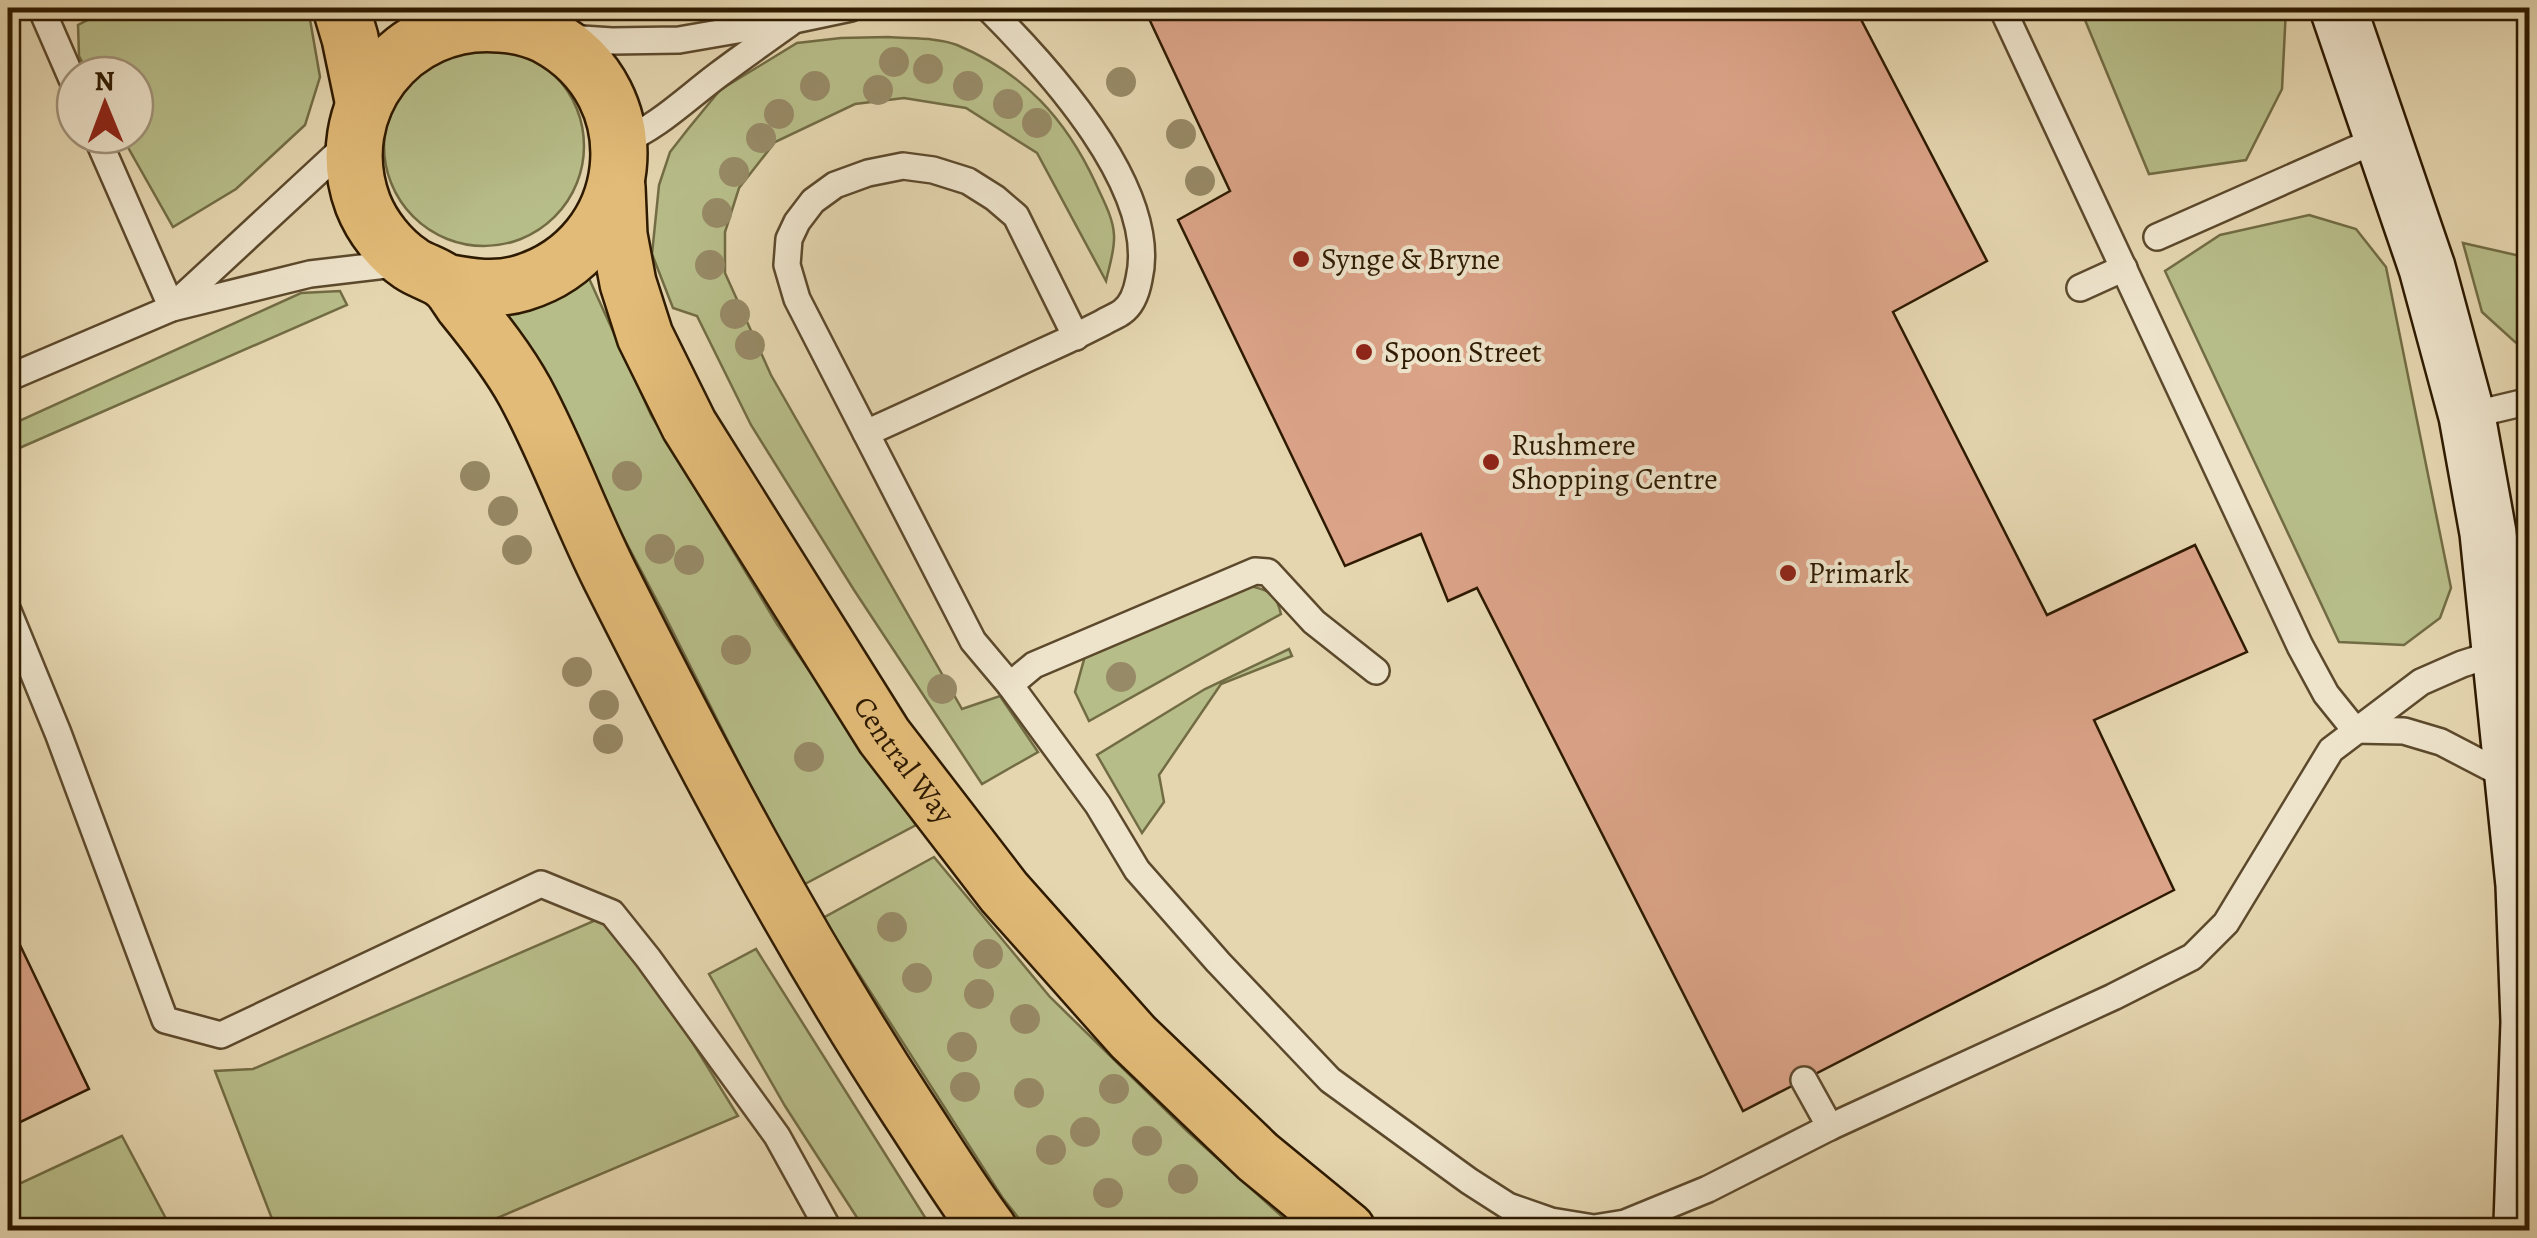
<svg xmlns="http://www.w3.org/2000/svg" width="2537" height="1238" font-family="Alegreya,serif">
	<style>
		.green { fill: #b7bd89; stroke: #726c44; stroke-width: 2.5 }
		.building { fill: #dba388; stroke: #2e1a00; stroke-width: 2.5 }
		.lines { fill: none; stroke-linecap: round; stroke-linejoin: round }
		.lane-casing { stroke: #5c492c; stroke-width: 30 }
		.secondary-casing { stroke: #2e1a00; stroke-width: 60 }
		.highway-casing { stroke: #2e1a00; stroke-width: 60 }
		.lane { stroke: #eee4cc; stroke-width: 25 }
		.secondary { stroke: #eee4cc; stroke-width: 55 }
		.highway { stroke: #e2bb78; stroke-width: 55 }
		.tree { fill: #978a66 }
		.poi-dot { fill: #8f2418; stroke: #eee4cc; stroke-width: 4 }
		.labels { text-anchor: middle; dominant-baseline: central; stroke-width: 8; stroke-linejoin: round; paint-order: stroke }
		.poi-label { font-size: 30px; fill: #2e1a00; stroke: #eee4cc; text-anchor: start }
		.street-label { font-size: 30px; fill: #2e1a00; stroke: #eee4cc }
	</style>
	<rect width="100%" height="100%" fill="#e5d6b0"/>
	<filter id="stains"><feTurbulence type="fractalNoise" baseFrequency=".002" numOctaves="4"/><feColorMatrix values="0 0 0 0 .2 0 0 0 0 .09 0 0 0 0 .02 0 0 0 .5 -.17"/></filter>
	<radialGradient id="worn" r=".72"><stop offset=".6" stop-color="#630" stop-opacity="0"/><stop offset="1" stop-color="#630" stop-opacity=".3"/></radialGradient>
	<g class="green">
		<polygon points="111,8 308,8 320,77 305,125 236,189 173,227 121,135 135,135 135,75 89,75 79,56 78,25"/>
		<polygon points="2080,8 2286,8 2282,89 2246,160 2149,174"/>
		<path d="M888,37C909,39 937,37 957,45C1024,73 1066,119 1096,184C1103,200 1113,217 1114,235C1115,250 1109,267 1106,281L1037,153L966,108L904,98L855,104L775,142L739,188L725,232V273L771,375L962,709L1000,696L1038,752L982,784L854,590L751,425L697,316L673,308L652,254L659,185L670,152L688,129L720,90L797,43L841,38Z"/>
		<circle cx="484" cy="146" r="100"/>
		<polygon points="2309,215 2356,229 2386,267 2451,588 2440,618 2404,645 2339,642 2165,271 2220,235"/>
		<polygon points="2463,243 2529,258 2529,350 2515,342 2482,312"/>
		<polygon points="587,274 651,415 777,624 916,825 801,886 664,614 502,308"/>
		<polygon points="340,291 347,305 8,453 8,426 301,293"/>
		<path d="M1239,584C1263,589 1275,588 1281,614L1089,721L1075,692L1085,656Z"/>
		<polygon points="1289,649 1292,656 1221,684 1159,775 1164,802 1142,833 1097,755 1205,689"/>
		<polygon points="934,857 1050,997 1187,1131 1297,1230 1028,1230 1002,1197 823,918"/>
		<polygon points="612,913 738,1116 469,1230 274,1224 215,1071 253,1069"/>
		<polygon points="756,949 933,1230 865,1230 785,1106 709,974"/>
		<polygon points="122,1136 172,1230 8,1230 8,1189"/>
	</g>
	<g class="building">
		<polygon points="1144,8 1855,8 1987,261 1893,312 2047,615 2195,545 2247,652 2094,720 2174,890 1743,1111 1477,588 1448,601 1421,534 1345,566 1178,220 1230,191"/>
		<polygon points="8,920 89,1089 8,1128"/>
	</g>
	<g class="lines">
		<defs>
			<g id="lane">
				<polyline points="41,8 75,86"/>
				<polyline points="2002,8 2300,646 2326,694 2355,730 2404,731 2441,742 2514,780"/>
				<polyline points="567,38 612,41 679,40 794,20 851,8"/>
				<polyline points="96,135 172,308"/>
				<path d="M620,143C658,127 686,99 718,75C742,57 766,40 790,23"/>
				<polyline points="2157,237 2383,137"/>
				<polyline points="2080,288 2124,268"/>
				<polyline points="175,304 351,141"/>
				<polyline points="1076,337 1016,216 995,198 968,181 933,170 903,166 868,173 835,185 813,201 797,222 789,239 787,265 797,299 973,641 1010,685 1098,805 1137,870 1218,962 1330,1080 1469,1181 1508,1206 1551,1221 1594,1228 1625,1223 1708,1189 1830,1127 2113,997 2192,957 2226,923 2331,750 2421,682 2462,664 2500,652"/>
				<polyline points="8,378 172,308 310,274 403,263"/>
				<polyline points="2467,416 2530,401"/>
				<path d="M866,433C922,408 977,382 1033,356C1056,346 1079,335 1102,323C1108,319 1117,316 1122,312C1132,305 1137,290 1139,279C1160,189 1047,67 988,8"/>
				<polyline points="8,611 58,733 165,1020 221,1035 541,884 612,913 648,958 777,1136 829,1230"/>
				<polyline points="1010,685 1034,665 1255,571 1268,572 1314,622 1376,671"/>
				<polyline points="1804,1080 1830,1127"/>
			</g>
			<polyline id="secondary" points="2338,8 2427,268 2467,416 2488,533 2524,885 2529,1022 2522,1223 2519,1230"/>
			<g id="highway">
				<polyline points="341,8 350,38 364,105"/>
				<path id="s1" d="M617,187L619,235L628,283L645,336L689,425L884,736L1004,892L1133,1037L1258,1157L1347,1230"/>
				<path d="M445,282C471,287 496,291 522,283C637,248 655,94 547,36C533,29 515,25 500,24C401,15 328,110 363,204C372,227 390,250 411,264C421,271 435,274 445,282C452,287 458,298 463,305C485,332 508,361 525,392C557,451 580,516 610,576C702,759 797,939 908,1109C935,1150 960,1191 989,1230"/>
			</g>
		</defs>
		<use href="#lane" class="lane-casing"/>
		<use href="#secondary" class="secondary-casing"/>
		<use href="#highway" class="highway-casing"/>
		<use href="#lane" class="lane"/>
		<use href="#secondary" class="secondary"/>
		<use href="#highway" class="highway"/>
	</g>
	<g class="tree">
		<circle cx="894" cy="62" r="15"/>
		<circle cx="928" cy="69" r="15"/>
		<circle cx="1121" cy="82" r="15"/>
		<circle cx="815" cy="86" r="15"/>
		<circle cx="968" cy="86" r="15"/>
		<circle cx="878" cy="90" r="15"/>
		<circle cx="1008" cy="104" r="15"/>
		<circle cx="779" cy="114" r="15"/>
		<circle cx="1037" cy="123" r="15"/>
		<circle cx="1181" cy="134" r="15"/>
		<circle cx="761" cy="138" r="15"/>
		<circle cx="734" cy="172" r="15"/>
		<circle cx="1200" cy="181" r="15"/>
		<circle cx="717" cy="213" r="15"/>
		<circle cx="710" cy="265" r="15"/>
		<circle cx="735" cy="314" r="15"/>
		<circle cx="750" cy="345" r="15"/>
		<circle cx="475" cy="476" r="15"/>
		<circle cx="627" cy="476" r="15"/>
		<circle cx="503" cy="511" r="15"/>
		<circle cx="660" cy="549" r="15"/>
		<circle cx="517" cy="550" r="15"/>
		<circle cx="689" cy="560" r="15"/>
		<circle cx="736" cy="650" r="15"/>
		<circle cx="577" cy="672" r="15"/>
		<circle cx="1121" cy="677" r="15"/>
		<circle cx="942" cy="689" r="15"/>
		<circle cx="604" cy="705" r="15"/>
		<circle cx="608" cy="739" r="15"/>
		<circle cx="809" cy="757" r="15"/>
		<circle cx="892" cy="927" r="15"/>
		<circle cx="988" cy="954" r="15"/>
		<circle cx="917" cy="978" r="15"/>
		<circle cx="979" cy="994" r="15"/>
		<circle cx="1025" cy="1019" r="15"/>
		<circle cx="962" cy="1047" r="15"/>
		<circle cx="965" cy="1087" r="15"/>
		<circle cx="1114" cy="1089" r="15"/>
		<circle cx="1029" cy="1093" r="15"/>
		<circle cx="1085" cy="1132" r="15"/>
		<circle cx="1147" cy="1141" r="15"/>
		<circle cx="1051" cy="1150" r="15"/>
		<circle cx="1183" cy="1179" r="15"/>
		<circle cx="1108" cy="1193" r="15"/>
	</g>
	<g class="poi-dot">
		<circle cx="1301" cy="259" r="10"/>
		<circle cx="1364" cy="352" r="10"/>
		<circle cx="1491" cy="462" r="10"/>
		<circle cx="1788" cy="573" r="10"/>
	</g>
	<g class="labels">
		<g class="poi-label">
			<text x="1321" y="259">Synge &amp; Bryne</text>
			<text x="1384" y="352">Spoon Street</text>
			<text x="1511" y="445">Rushmere<tspan x="1511" dy="34">Shopping Centre</tspan></text>
			<text x="1808" y="573">Primark</text>
		</g>
		<g class="street-label">
			<text stroke="none"><textPath href="#s1" startOffset="650">Central Way</textPath></text>
		</g>
	</g>
	<rect width="2537" height="1238" fill="none" stroke="#e5d6b0" stroke-width="40"/>
	<rect x="10" y="10" width="2517" height="1218" fill="none" stroke="#2e1a00" stroke-width="5"/>
	<rect x="20" y="20" width="2497" height="1198" fill="none" stroke="#2e1a00" stroke-width="2.5"/>
	<g transform="translate(105 105) rotate(359)"><circle r="48" fill="#eee4cc" stroke="#a1937a" stroke-width="2.5"/>
	<path d="M0-8L18 38L0 25L-18 38Z" fill="#8f2418"/>
	<text y="-15" font-size="28" font-weight="bold" text-anchor="middle" fill="#2e1a00">N</text>
	</g>
	<rect width="100%" height="100%" filter="url(#stains)"/>
	<rect width="100%" height="100%" fill="url(#worn)"/>
</svg>
